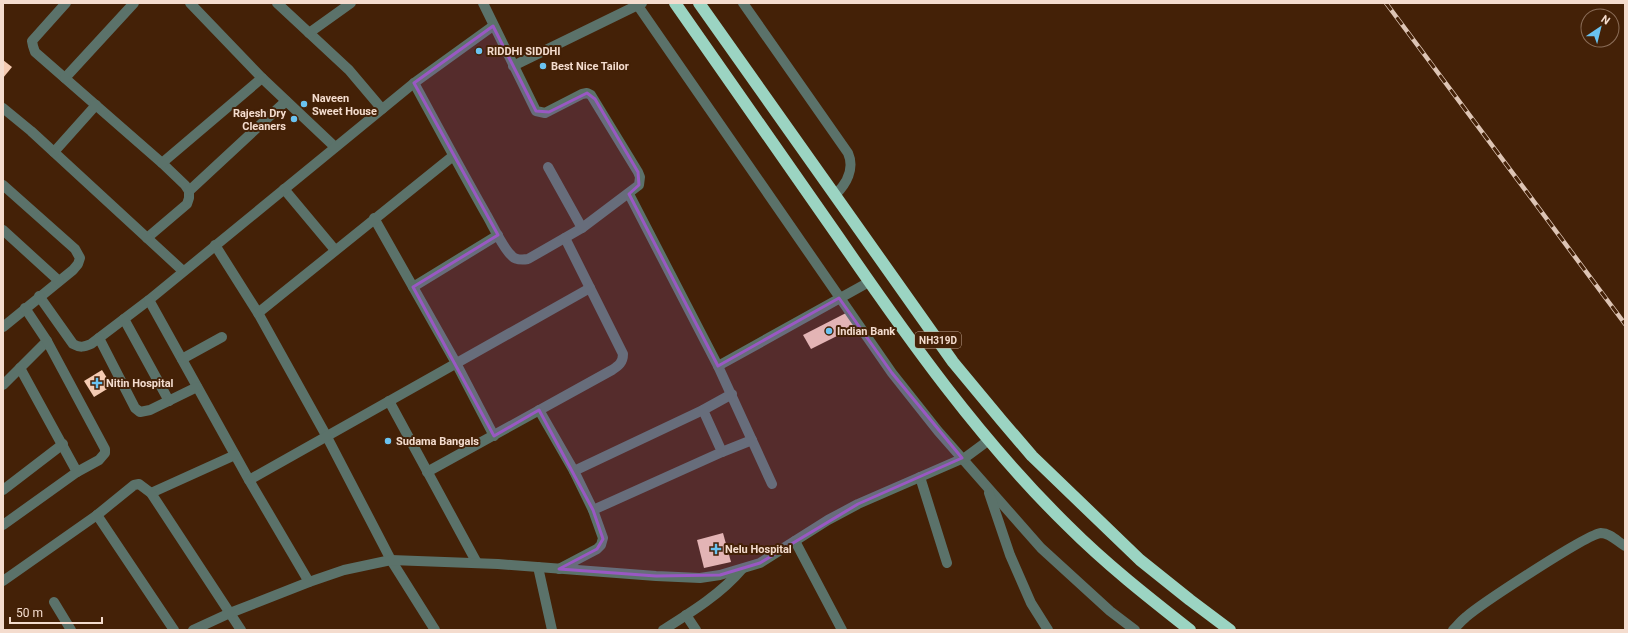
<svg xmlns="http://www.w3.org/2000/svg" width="1628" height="633" font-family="Roboto,sans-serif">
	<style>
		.building { fill: #f5cbb2 }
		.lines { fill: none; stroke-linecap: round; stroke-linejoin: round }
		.minor { stroke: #5b726a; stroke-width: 10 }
		.highway { stroke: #9bd4c2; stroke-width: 12 }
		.rail-casing { stroke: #ddc4b4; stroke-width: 4.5 }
		.rail { stroke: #442107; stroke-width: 3; stroke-dasharray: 9; stroke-linecap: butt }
		.marked { fill: #9958c3; fill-opacity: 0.2; stroke: #9958c3; stroke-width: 3; stroke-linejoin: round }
		.poi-dot { fill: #6ac3f1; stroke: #442107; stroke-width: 1.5 }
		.labels { text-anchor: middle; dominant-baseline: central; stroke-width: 4; stroke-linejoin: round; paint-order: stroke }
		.shield { fill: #442107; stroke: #bfa492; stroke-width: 1 }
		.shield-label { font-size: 10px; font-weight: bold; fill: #f4dcce }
		.poi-label { font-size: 11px; font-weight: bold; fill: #f4dcce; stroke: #442107; text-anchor: start }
	</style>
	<rect width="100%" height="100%" fill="#442107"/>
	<g class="building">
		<polygon points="3,60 12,67 3,78"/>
		<polygon points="846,313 855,327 811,349 803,335"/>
		<polygon points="102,370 112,386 94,397 84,381"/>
		<polygon points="723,533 731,562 704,568 697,540"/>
	</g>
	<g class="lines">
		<g class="minor">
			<polyline points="66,3 32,41 33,46 35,52 162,163 185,185 189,191 189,198 187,204 147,238"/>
			<polyline points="190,3 262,78 335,147"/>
			<polyline points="277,3 349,70 382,109"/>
			<polyline points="636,3 892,373 938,431 1041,548 1110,611 1135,630"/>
			<path d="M743,3L848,153C855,169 846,184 836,194"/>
			<polyline points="309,33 351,3"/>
			<polyline points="513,66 642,3"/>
			<polyline points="65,78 134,3"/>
			<path d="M414,83C438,127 461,170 486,214C492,224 503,248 511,255C515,260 522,260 528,259L582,228L639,185L640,177L638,172L591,95L587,93L582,94L545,113L536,111L483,3"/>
			<polyline points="3,108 31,131 183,271"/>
			<polyline points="54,152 96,105"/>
			<polyline points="162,163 262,78"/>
			<polyline points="548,167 582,228"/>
			<polyline points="3,185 75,249 80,258 78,264 73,270 3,327"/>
			<polyline points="284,189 335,250"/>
			<polyline points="189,191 286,101"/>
			<polyline points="629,194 718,366 772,484"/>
			<polyline points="374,218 456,363 494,436"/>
			<polyline points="3,230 59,281"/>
			<polyline points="215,245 258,313 327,437 391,560 435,630"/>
			<polyline points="413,287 498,235"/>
			<path d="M39,296L73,344C80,348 84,347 91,344L149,300L414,83L493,26"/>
			<polyline points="149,300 249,480 309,582"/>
			<polyline points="258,313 453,156"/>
			<polyline points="124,319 169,401"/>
			<polyline points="99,338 135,408 140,412 150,410 197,387"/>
			<polyline points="182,359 222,337"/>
			<polyline points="718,366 869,282"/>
			<polyline points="20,368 77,472"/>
			<polyline points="3,385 47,341"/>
			<polyline points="389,401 477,563"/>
			<polyline points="539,410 574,471 593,510 603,538 601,545 597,549 559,569"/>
			<polyline points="722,452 752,440"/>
			<polyline points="574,471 703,410 732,394"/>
			<path d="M427,472L612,370C618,366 623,363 623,354L565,238"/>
			<polyline points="920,477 947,563"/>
			<polyline points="249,480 590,288"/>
			<polyline points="3,490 63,444"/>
			<polyline points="151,493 235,455"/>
			<polyline points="989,493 1010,555 1031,603 1048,630"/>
			<polyline points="593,510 722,452 703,410"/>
			<polyline points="97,515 174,630"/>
			<polyline points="3,525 77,472 99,460 105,453 105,449 47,341 25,308"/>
			<polyline points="795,541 842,630"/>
			<polyline points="538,567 552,630"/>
			<polyline points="3,581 97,515 134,485 139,484 151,493 241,630"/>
			<polyline points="54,602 71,630"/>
			<polyline points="686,615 696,630"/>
			<polyline points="193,630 230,613 309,582 344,570 391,560 498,564 656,576 700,578 720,575 760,563 828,520 858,504 966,457 989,440"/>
			<path d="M663,630C690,613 721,594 742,569"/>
			<path d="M1453,630C1457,626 1461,621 1466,617C1481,604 1587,534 1601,533C1610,533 1618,542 1625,546"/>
		</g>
		<g class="highway">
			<path d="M675,3C729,80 783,157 837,235C907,337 979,439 1068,526C1106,564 1148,597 1190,630"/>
			<polyline points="699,3 953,362 1002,421 1032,456 1140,560 1190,600 1230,630"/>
		</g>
		<defs>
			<polyline id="rail" points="1386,3 1625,324"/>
		</defs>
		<use href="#rail" class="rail-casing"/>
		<use href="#rail" class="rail"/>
	</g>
	<path class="marked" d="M493,26L536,111L549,112L587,93L595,99L638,172L639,185L629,194L718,366L839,298L892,373L962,458L858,504L760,563L720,575L656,576L559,569L597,549L603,539L593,510L539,410L494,436L413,287L498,235L414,83Z"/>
	<g class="poi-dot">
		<circle cx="479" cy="51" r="4"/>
		<circle cx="543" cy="66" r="4"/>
		<circle cx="304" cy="104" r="4"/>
		<circle cx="294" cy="119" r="4"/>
		<circle cx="829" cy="331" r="4"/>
		<path d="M95 377h4v4h4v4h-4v4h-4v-4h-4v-4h4z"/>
		<circle cx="388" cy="441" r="4"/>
		<path d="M714 543h4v4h4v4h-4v4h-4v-4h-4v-4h4z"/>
	</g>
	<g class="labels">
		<rect class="shield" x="915" y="332" width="46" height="16" rx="3"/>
		<g class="shield-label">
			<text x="938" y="340">NH319D</text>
		</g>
		<g class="poi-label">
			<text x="487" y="51">RIDDHI SIDDHI</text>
			<text x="551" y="66">Best Nice Tailor</text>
			<text x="312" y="98">Naveen<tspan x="312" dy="13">Sweet House</tspan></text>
			<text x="286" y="113" text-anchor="end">Rajesh Dry<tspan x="286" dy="13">Cleaners</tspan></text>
			<text x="837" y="331">Indian Bank</text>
			<text x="106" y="383">Nitin Hospital</text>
			<text x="396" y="441">Sudama Bangals</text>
			<text x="725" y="549">Nelu Hospital</text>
		</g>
	</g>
	<rect width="1628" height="633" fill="none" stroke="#f4dcce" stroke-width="8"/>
	<g transform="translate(1600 28) rotate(35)"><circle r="19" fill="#442107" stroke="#8a6c57"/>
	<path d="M0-3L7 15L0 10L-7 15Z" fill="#6ac3f1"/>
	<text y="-6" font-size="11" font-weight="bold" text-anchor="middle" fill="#f4dcce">N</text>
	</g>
	<path d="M10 617v6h92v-6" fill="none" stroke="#f4dcce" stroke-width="2"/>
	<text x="16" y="617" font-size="12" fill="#f4dcce" stroke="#442107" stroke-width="3" paint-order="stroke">50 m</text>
</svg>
